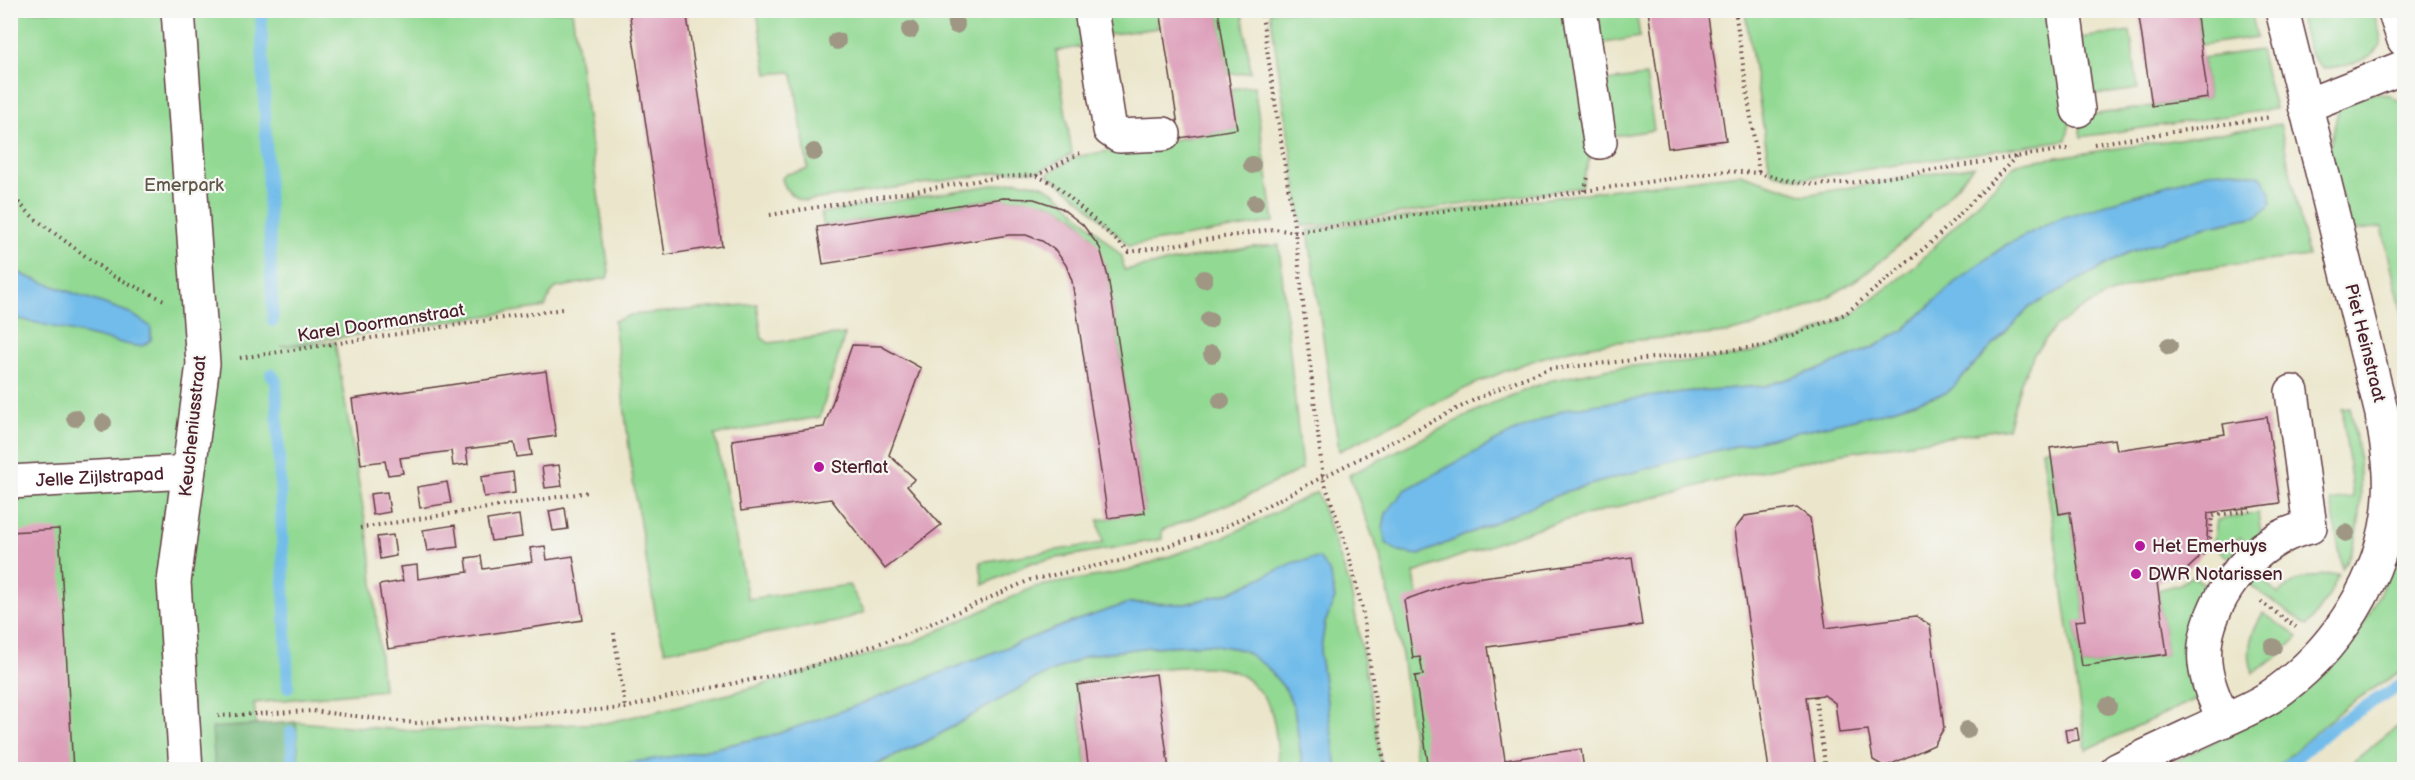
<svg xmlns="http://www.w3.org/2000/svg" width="2415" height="780" font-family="'Balsamiq Sans',sans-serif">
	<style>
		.green { fill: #92d993; stroke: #6e7c5f; stroke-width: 1.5; fill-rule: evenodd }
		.forest { fill: #75b97d; stroke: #606c54; stroke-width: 1.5 }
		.water { fill: #71bcea; stroke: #5e6e8a; stroke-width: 1.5 }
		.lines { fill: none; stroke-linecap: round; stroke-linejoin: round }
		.stream { stroke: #71bcea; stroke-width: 12 }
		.building { fill: #dd9eb9 }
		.minor-casing { stroke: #623d43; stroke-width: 36 }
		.path { stroke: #623d43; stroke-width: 4; stroke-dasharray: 1.5 4.5; stroke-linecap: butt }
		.minor { stroke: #fff; stroke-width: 33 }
		.tree { fill: #9f9784 }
		.poi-dot { fill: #b5179e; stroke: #f6f6f2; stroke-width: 2 }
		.labels { text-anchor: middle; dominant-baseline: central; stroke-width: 4.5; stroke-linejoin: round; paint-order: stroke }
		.park-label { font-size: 18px; fill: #60574a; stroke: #f6f6f2 }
		.street-label { font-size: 18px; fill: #4a1f2b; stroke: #f6f6f2 }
		.poi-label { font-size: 18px; fill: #4a1f2b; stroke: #f6f6f2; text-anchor: start }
	</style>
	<rect width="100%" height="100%" fill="#f6f6f2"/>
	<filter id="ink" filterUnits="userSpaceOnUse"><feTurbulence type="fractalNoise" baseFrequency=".0167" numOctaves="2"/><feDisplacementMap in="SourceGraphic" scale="12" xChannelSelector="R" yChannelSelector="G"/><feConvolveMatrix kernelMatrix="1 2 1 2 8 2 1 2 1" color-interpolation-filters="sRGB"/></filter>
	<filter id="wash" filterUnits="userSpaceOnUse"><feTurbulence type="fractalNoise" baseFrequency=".008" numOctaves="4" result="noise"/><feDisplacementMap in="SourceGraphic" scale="24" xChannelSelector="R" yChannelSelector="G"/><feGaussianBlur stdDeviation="1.35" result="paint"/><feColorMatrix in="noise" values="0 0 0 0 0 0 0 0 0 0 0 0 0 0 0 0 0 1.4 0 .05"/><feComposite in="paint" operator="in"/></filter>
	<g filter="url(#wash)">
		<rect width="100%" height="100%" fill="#ebe6cb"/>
		<g class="green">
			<polygon points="1889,10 1910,18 1958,10 2056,11 2071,119 2066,140 1801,179 1774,173 1770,170 1745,11"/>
			<polygon points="10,11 572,11 609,271 607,278 556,288 551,293 545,307 281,346 335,342 370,550 383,690 254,703 261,769 11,769"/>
			<path d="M757,11H1079L1085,46L1056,51L1072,154L1040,171H1010L805,201C792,198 785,191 782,178L787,174L808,169L793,74L790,72L767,74Z"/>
			<polygon points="1102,11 1156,11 1158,28 1106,35"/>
			<polygon points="1218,11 1242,11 1251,72 1228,75"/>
			<polygon points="1270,11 1569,11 1590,157 1581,187 1323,225 1302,226"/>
			<polygon points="1589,11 1636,11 1640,37 1593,45"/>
			<polygon points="2196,11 2251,11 2257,37 2201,45"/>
			<path d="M2299,11H2373L2380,34V46C2370,61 2342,68 2324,68C2305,57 2304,30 2299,11Z"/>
			<polygon points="2130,31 2138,89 2089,96 2081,38"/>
			<polygon points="2260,50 2275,109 2081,137 2078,117 2208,98 2203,58"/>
			<polygon points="1646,76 1654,130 1608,137 1599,82"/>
			<polygon points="1254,86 1274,222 1129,246 1080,199 1047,174 1075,157 1236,129 1230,89"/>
			<polygon points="2368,93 2390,95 2403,104 2404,111 2404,321 2382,227 2351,231 2329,150 2339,107"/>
			<path d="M2280,124L2308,256L2172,272L2110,294L2081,309L2054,328L2034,354L2021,382L2008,428L1837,454L1729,478L1543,526L1414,573L1444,769H1417L1402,655L1381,558L1349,475L1490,404L1549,381L1611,368L1733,357L1803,338L1854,313L1914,267L2015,165L2024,162ZM2257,216L2204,227L2127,253L2030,307L1948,392L1876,414L1684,458L1565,492L1419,555L1682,392L1765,386L1823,368L1874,347L1904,330L1954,283L2006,245L2058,219Z"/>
			<path d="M1974,166C1914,236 1855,298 1764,323C1751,326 1738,332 1725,333C1664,340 1599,338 1541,358C1471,381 1406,419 1339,451L1308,230L1638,186L1740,174L1805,195Z"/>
			<path d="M1017,181L1042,185L1057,193L1122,256L1124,270L1252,247L1279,245L1302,469L1241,499L1162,530V539L1030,563L983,585L980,562L1103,543L1098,520L1145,512L1108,277C1100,249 1088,221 1060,208C1019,189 971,203 928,210C893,215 859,220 824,226L821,213Z"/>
			<polygon points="757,304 762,338 769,343 845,334 820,417 715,435 748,599 849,585 865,612 836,622 665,651 657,624 633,481 614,321 631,315"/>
			<path d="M2350,408C2360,450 2371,533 2342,568L2331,501L2353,497L2342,409Z"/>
			<path d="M2050,448L2059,513L2070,512L2085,620L2075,622L2082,666L2167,654L2158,590L2180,584L2192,576L2208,586C2186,625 2184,655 2198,698L2086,750L2042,450Z"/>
			<polygon points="1317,492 1350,586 1376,726 1381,769 1337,769 1320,655 1325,623 1335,597 1295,562 1228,593 1186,604 1129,603 1072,622 817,721 777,734 689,754 584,770 299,769 296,722 417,731 606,723 729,694 914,642 1034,587 1128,571 1229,535"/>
			<polygon points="2404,501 2404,669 2345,707 2274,769 2157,770 2281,708 2332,666 2364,623 2382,589"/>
			<polygon points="2258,513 2261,535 2246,543 2240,537 2234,542 2239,548 2228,558 2213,545 2217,520"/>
			<path d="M2256,574L2278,594C2296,577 2315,574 2339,574L2328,597L2307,626L2249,584Z"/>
			<path d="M2263,613L2298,637L2275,659L2253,673C2245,651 2251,632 2263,613Z"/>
			<path d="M1211,644L1243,650L1267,667L1286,690L1294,708L1303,769H1280C1277,752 1277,732 1272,714C1267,698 1249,676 1232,671C1199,660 1111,673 1076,682L1087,769L866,770L933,738L1035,679L1089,655L1149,647Z"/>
			<polygon points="2404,724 2404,769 2344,769 2394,729"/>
		</g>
		<g class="forest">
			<polygon points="1889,11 1958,11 1910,18"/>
			<polygon points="296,722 299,769 215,769 212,728"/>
		</g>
		<g class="water">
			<polygon points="2233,170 2261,176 2271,192 2271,204 2257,216 2204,227 2127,253 2030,307 1948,392 1876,414 1684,458 1565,492 1419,555 1399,552 1386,543 1383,528 1386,513 1405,490 1505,436 1566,409 1682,392 1765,386 1823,368 1874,347 1904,330 1954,283 2006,245 2058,219 2210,172"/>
			<polygon points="10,268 28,277 130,313 151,327 151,340 142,346 134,346 11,317"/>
			<polygon points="1319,558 1329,571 1335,598 1325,623 1320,655 1337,769 1303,769 1294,708 1286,690 1267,667 1243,650 1211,644 1149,647 1089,655 1035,679 933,738 866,769 584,769 689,754 777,734 866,702 1072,622 1129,603 1186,604 1228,593 1295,562"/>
		</g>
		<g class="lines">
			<g class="stream">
				<polyline points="261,10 273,321"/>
				<polyline points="271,374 276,381 288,687"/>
				<polyline points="291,732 293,770"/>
				<polyline points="2282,770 2335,725 2404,683"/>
			</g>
		</g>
		<g id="blocks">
			<g class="building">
				<polygon points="629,10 686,10 722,246 665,255"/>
				<polygon points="1160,10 1218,10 1237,129 1180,138"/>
				<polygon points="1648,10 1707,10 1726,140 1668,148"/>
				<polygon points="2138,10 2196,10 2208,98 2152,106"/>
				<polygon points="1003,198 1034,199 1061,208 1083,225 1100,248 1108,277 1145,513 1108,518 1072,281 1066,265 1056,251 1042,241 1026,235 1009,235 823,264 817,227"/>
				<polygon points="852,345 881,346 921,368 889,455 915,479 907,486 941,525 885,569 831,499 741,511 732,440 824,427"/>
				<polygon points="546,371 556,436 529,440 532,455 517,457 514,443 466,449 468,464 453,466 451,451 400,458 403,473 388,475 385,461 361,464 352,399"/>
				<polygon points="2267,417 2280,503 2208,513 2207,541 2198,559 2183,573 2157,582 2167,654 2082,666 2075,621 2085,620 2070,512 2059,514 2050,448 2115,439 2117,450 2225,434 2223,424"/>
				<polygon points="559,465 562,486 545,488 542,467"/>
				<polygon points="513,472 515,493 484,497 481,477"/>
				<polygon points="447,482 451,503 420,508 417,487"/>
				<polygon points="387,492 390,512 373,515 370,494"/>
				<polygon points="565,508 568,529 553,531 549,511"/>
				<polygon points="1797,508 1810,518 1826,628 1916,616 1930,625 1944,728 1934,745 1885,767 1873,760 1868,730 1839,733 1835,703 1824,695 1806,697 1816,770 1769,770 1735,529 1745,516"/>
				<polygon points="519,515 522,537 491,541 487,520"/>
				<polygon points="455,525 458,547 427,551 423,530"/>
				<polygon points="59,529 73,770 10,770 10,532"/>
				<polygon points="393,535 396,556 380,559 377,537"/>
				<polygon points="545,546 547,560 573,556 583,620 388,649 379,585 403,581 400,567 417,565 418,579 468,572 466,558 481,556 483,569 532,562 530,548"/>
				<polygon points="1632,557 1642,625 1488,647 1505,760 1581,749 1584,770 1429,770 1415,676 1423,675 1420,657 1413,658 1404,600 1461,580"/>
				<polygon points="1156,674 1169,770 1089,770 1077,685"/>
				<polygon points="2077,728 2079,740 2067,742 2065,730"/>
			</g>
		</g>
	</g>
	<g filter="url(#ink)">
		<use href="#blocks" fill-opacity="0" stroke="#623d43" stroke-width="1.5"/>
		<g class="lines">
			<defs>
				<g id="minor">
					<polyline points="178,10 203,364 174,582 186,770"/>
					<polyline points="1091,10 1110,130 1119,136 1164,134"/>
					<polyline points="1580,10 1600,142"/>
					<polyline points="2064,10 2078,110"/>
					<polyline points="2394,10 2404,40"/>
					<polyline points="2305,106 2404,67"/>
					<path id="s1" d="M10,482L188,472"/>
					<path d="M2224,720C2216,702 2207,684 2205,663C2200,613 2242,553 2288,534C2295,531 2302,529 2310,527L2292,392"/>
					<path d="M2117,770C2147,755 2178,741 2208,727C2229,718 2251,709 2270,697C2335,653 2386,576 2390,496C2392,468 2386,441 2382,414L2282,10"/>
				</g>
			</defs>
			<use href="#minor" class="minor-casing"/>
			<g class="path">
				<polyline points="1261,10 1295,232 1323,478 1347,547 1362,608 1385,770"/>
				<polyline points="1735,10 1759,173"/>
				<polyline points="2094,144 2271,117"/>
				<polyline points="1036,176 1082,152"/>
				<polyline points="1584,191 1589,174"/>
				<polyline points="10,194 34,218 111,275 164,300"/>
				<polyline points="770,215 999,177 1034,175 1055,184 1129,252 1274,229 1295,232 1725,171 1759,173 1784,180 1815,185 1858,182 2072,148"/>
				<polyline points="240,358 562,309"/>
				<polyline points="360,528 589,492"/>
				<polyline points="2203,555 2210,541 2212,516 2253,510"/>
				<polyline points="2261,602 2296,627"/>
				<polyline points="614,633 625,708"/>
				<polyline points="1815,696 1826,770"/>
				<polyline points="218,716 312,711 415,723 625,708 676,695 804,669 907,634 1030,580 1119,561 1219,530 1476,399 1518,380 1550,369 1765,346 1845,314 1934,240 2017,156"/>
			</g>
			<use href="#minor" class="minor"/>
		</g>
		<g class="tree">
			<circle cx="956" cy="25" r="9"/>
			<circle cx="910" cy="30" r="9"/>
			<circle cx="837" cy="41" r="9"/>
			<circle cx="814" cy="152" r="9"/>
			<circle cx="1252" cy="165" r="9"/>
			<circle cx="1255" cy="203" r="9"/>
			<circle cx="1204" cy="279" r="9"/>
			<circle cx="1209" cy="320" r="9"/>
			<circle cx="2169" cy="346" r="9"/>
			<circle cx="1212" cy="354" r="9"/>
			<circle cx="1221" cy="401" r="9"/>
			<circle cx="75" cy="418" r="9"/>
			<circle cx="103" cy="423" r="9"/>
			<circle cx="2346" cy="533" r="9"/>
			<circle cx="2273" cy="647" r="9"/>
			<circle cx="2108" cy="706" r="9"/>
			<circle cx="1967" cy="730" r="9"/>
		</g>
	</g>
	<g class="poi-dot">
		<circle cx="819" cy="467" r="6"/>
		<circle cx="2140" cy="546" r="6"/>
		<circle cx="2136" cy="574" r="6"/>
	</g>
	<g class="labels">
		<g class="park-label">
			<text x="184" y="185">Emerpark</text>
		</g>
		<g class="street-label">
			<text transform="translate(381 323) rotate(-9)">Karel Doormanstraat</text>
			<text transform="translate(2365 343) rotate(76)">Piet Heinstraat</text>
			<text transform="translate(193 426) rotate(-84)">Keucheniusstraat</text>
			<text stroke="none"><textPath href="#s1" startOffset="90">Jelle Zijlstrapad</textPath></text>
		</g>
		<g class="poi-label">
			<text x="831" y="467">Sterflat</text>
			<text x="2152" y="546">Het Emerhuys</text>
			<text x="2148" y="574">DWR Notarissen</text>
		</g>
	</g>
	<rect width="2415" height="780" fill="none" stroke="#f6f6f2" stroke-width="36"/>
</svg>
